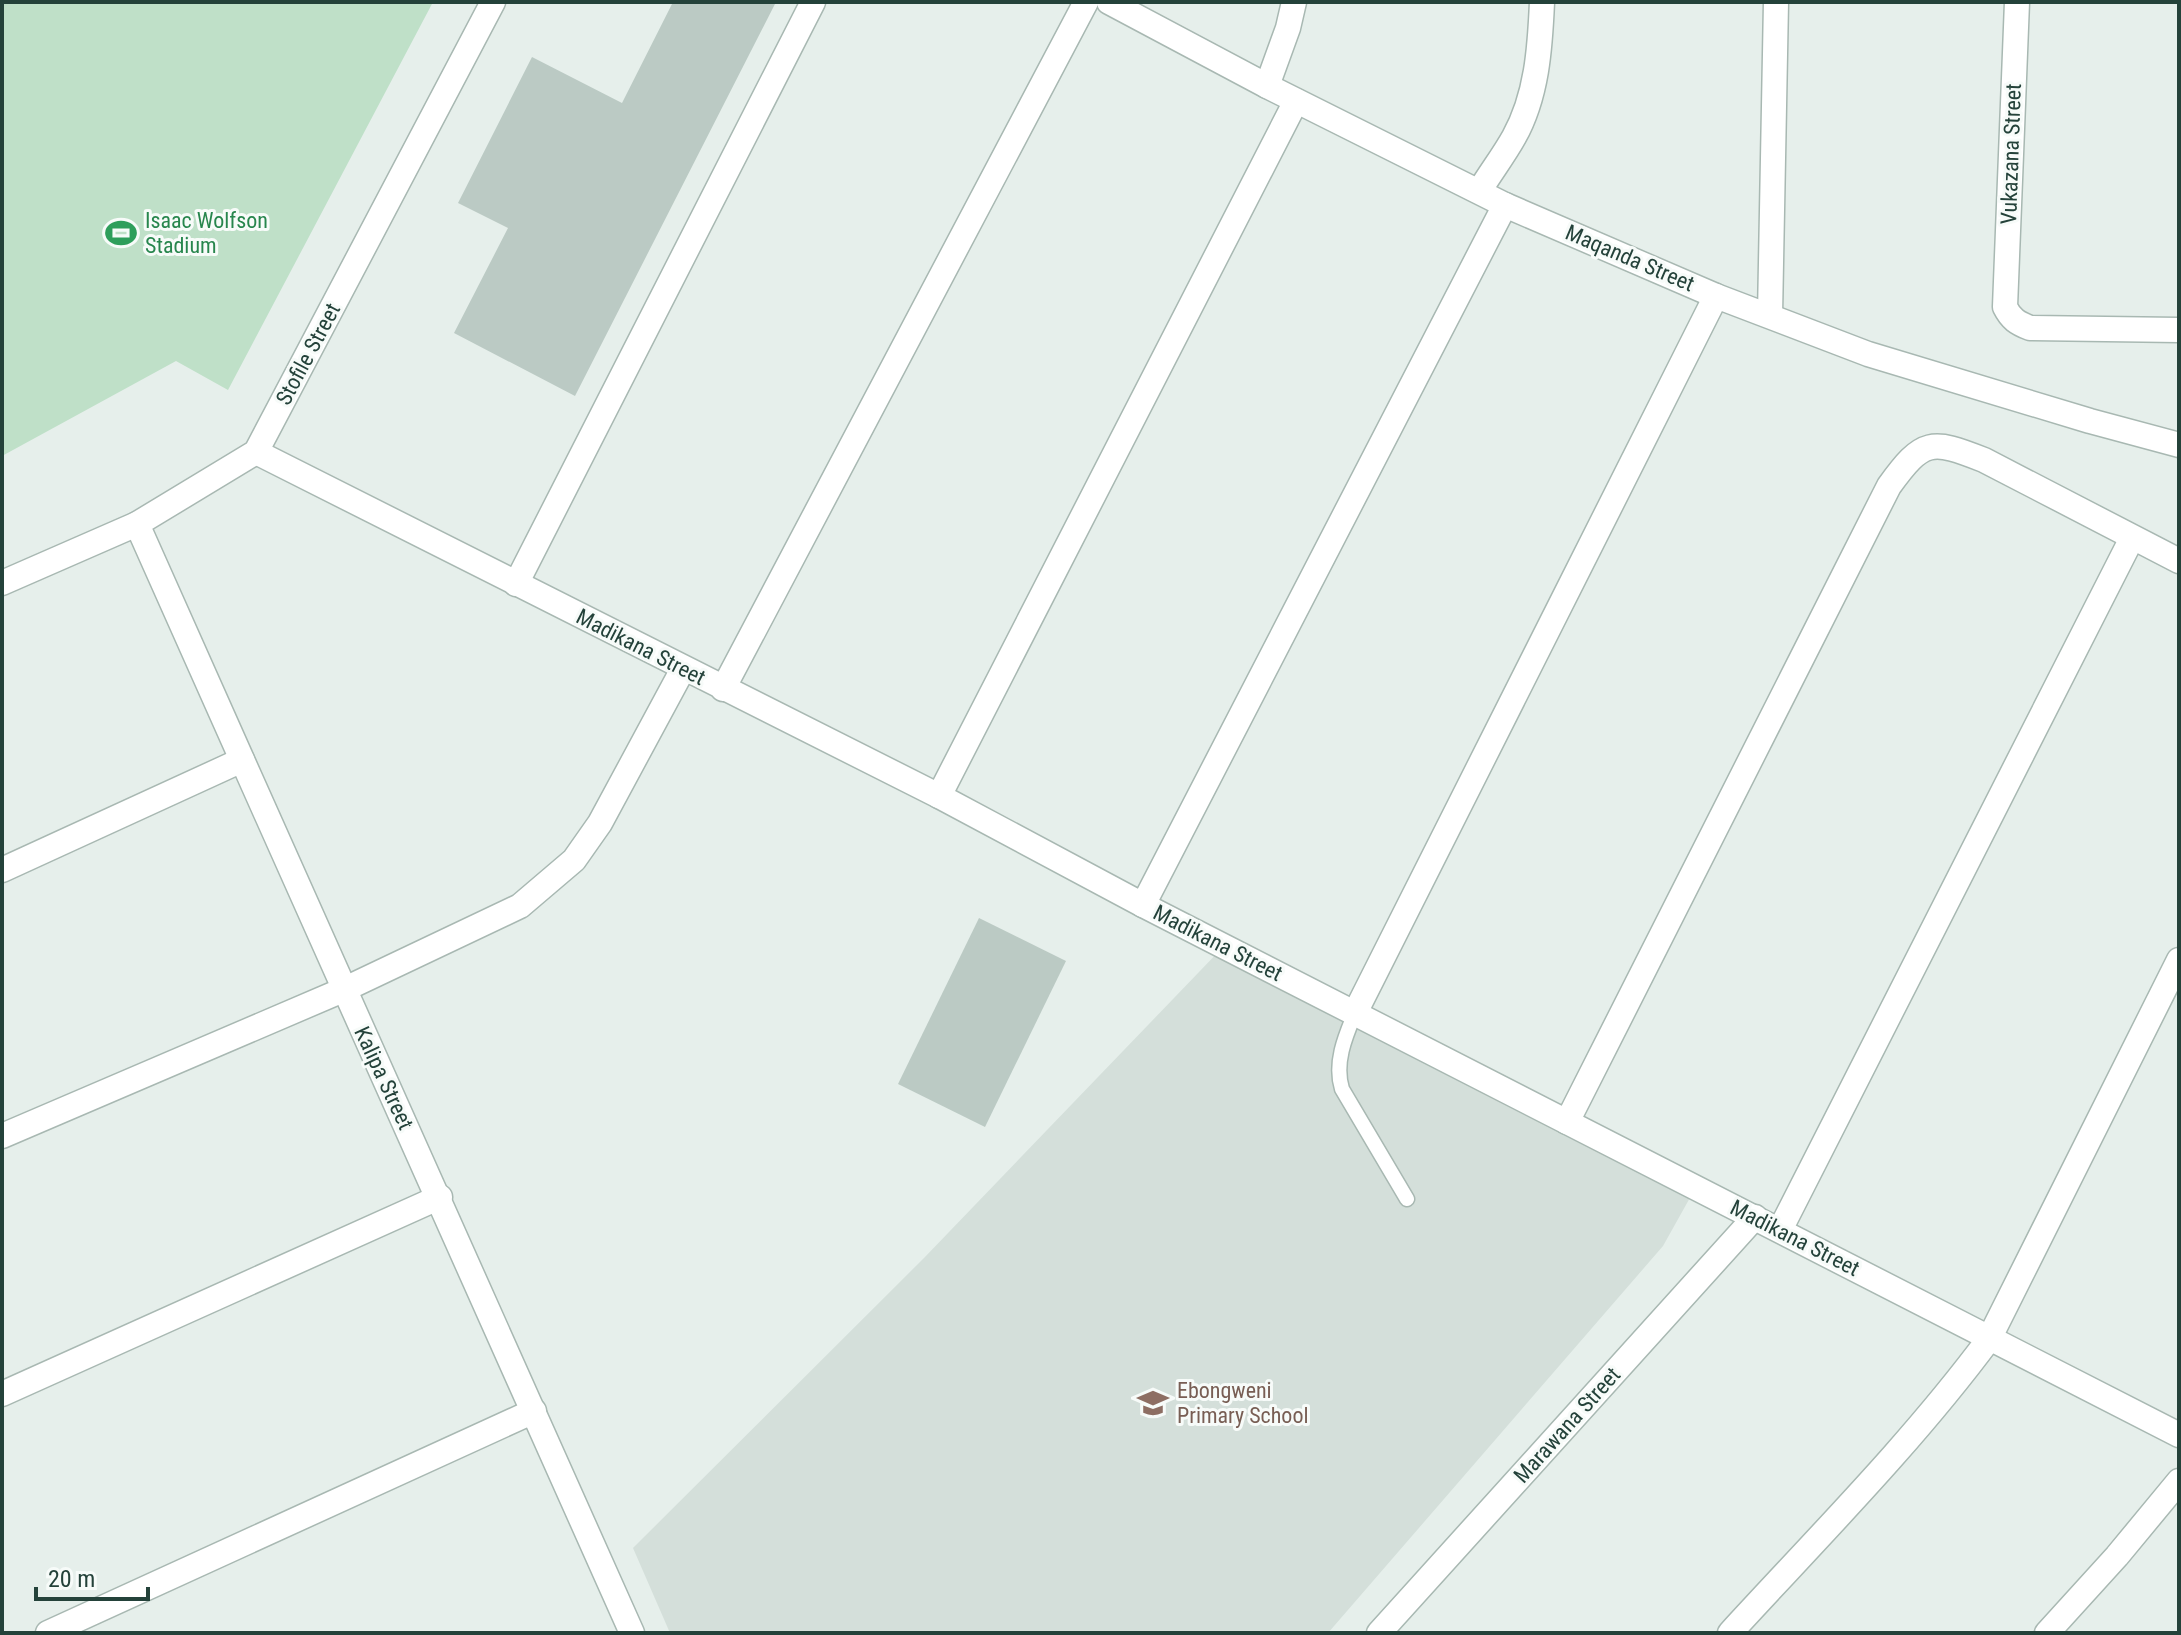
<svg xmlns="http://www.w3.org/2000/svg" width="2181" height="1635" font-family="'Roboto Condensed',sans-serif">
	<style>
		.built { fill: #d4dfda }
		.green { fill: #bfe0c8 }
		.building { fill: #bbcac4 }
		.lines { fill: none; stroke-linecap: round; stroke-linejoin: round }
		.service-casing { stroke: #a8b8b2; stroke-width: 17 }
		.minor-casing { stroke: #a8b8b2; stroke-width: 27 }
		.tertiary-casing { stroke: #a8b8b2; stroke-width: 27 }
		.service { stroke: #fff; stroke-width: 14 }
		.minor { stroke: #fff; stroke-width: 24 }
		.tertiary { stroke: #fff; stroke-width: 24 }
		.labels { text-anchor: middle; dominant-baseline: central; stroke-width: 6; stroke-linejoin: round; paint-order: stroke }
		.street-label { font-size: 22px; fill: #24423a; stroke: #f7fbf9 }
		.leisure-label { font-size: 22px; fill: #27864d; stroke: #f7fbf9; text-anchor: start }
		.education-label { font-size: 22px; fill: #785e54; stroke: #f7fbf9; text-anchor: start }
	</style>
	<rect width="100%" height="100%" fill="#e6efeb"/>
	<polygon class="built" points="1224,946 1696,1187 1663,1246 1328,1633 670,1633 633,1548 924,1258"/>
	<polygon class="green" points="2,2 433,2 228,390 176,361 2,456"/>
	<g class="building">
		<polygon points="673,2 776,2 575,396 454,333 508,228 458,203 532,57 622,103"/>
		<polygon points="979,918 1066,961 985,1127 898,1084"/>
	</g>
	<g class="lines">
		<defs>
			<path id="service" d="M1355,1013C1345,1037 1334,1063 1342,1089L1407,1199"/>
			<g id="minor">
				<path d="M2017,2L2005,307C2011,319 2017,323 2030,328L2179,330"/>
				<polyline points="1267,86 1288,28 1294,2"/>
				<path d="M1480,190C1491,172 1504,155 1514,137C1537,96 1540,48 1542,2"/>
				<polyline points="1770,315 1776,2"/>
				<polyline points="256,452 939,796 1143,905 2179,1435"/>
				<path d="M137,524C301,894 469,1262 632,1633"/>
				<polyline points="2,583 137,524 256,452 493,2"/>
				<polyline points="516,584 813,2"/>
				<polyline points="723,689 1086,2"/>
				<polyline points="939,796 1296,101"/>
				<polyline points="2,870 242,760"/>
				<polyline points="1143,905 1505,205"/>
				<polyline points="1355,1013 1716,296"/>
				<path d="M1567,1122L1889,486C1923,439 1931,439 1984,460L2179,561"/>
				<polyline points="2,1136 343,990 520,906 574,860 600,823 683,669"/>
				<polyline points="1780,1230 2132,538"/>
				<polyline points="2,1394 440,1197"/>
				<polyline points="48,1633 534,1411"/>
				<polyline points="1379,1633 1755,1217"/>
				<path d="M1730,1633C1818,1537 1911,1444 1989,1339L2179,960"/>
				<polyline points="2047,1633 2117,1556 2179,1481"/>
			</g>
			<polyline id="tertiary" points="1109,2 1267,86 1505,205 1716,296 1868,354 2090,421 2179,445"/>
		</defs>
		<use href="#service" class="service-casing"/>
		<use href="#minor" class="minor-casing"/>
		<use href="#tertiary" class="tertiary-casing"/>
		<use href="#service" class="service"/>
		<use href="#minor" class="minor"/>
		<use href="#tertiary" class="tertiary"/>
	</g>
	<defs>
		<symbol id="stadium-bare" viewBox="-9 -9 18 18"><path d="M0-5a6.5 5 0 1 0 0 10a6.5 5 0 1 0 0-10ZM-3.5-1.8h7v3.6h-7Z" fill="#2e9e5b" stroke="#f7fbf9" stroke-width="2.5" paint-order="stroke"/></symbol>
		<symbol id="school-bare" viewBox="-9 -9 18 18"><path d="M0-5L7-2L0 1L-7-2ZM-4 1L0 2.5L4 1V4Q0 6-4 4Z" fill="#8d6e63" stroke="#f7fbf9" stroke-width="2.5" paint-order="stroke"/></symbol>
	</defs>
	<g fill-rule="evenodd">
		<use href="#stadium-bare" x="99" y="211" width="44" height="44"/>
		<use href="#school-bare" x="1131" y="1381" width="44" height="44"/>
	</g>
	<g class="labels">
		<g class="street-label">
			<text transform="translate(2011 154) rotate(-88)">Vukazana Street</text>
			<text transform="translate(1630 258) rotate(23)">Maqanda Street</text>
			<text transform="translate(308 354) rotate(-62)">Stofile Street</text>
			<text transform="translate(641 647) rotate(27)">Madikana Street</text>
			<text transform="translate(1218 943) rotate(27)">Madikana Street</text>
			<text transform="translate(384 1078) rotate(65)">Kalipa Street</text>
			<text transform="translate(1795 1238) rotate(27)">Madikana Street</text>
			<text transform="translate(1567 1425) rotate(-48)">Marawana Street</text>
		</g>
		<g class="leisure-label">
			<text x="145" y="220">Isaac Wolfson<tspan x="145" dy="25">Stadium</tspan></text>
		</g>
		<g class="education-label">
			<text x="1177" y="1390">Ebongweni<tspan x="1177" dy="25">Primary School</tspan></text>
		</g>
	</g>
	<rect width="2181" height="1635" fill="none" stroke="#24423a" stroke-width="8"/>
	<path d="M36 1587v12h112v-12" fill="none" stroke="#24423a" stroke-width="4"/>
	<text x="48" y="1587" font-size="24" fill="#24423a" stroke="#f7fbf9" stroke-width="6" paint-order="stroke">20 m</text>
</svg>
